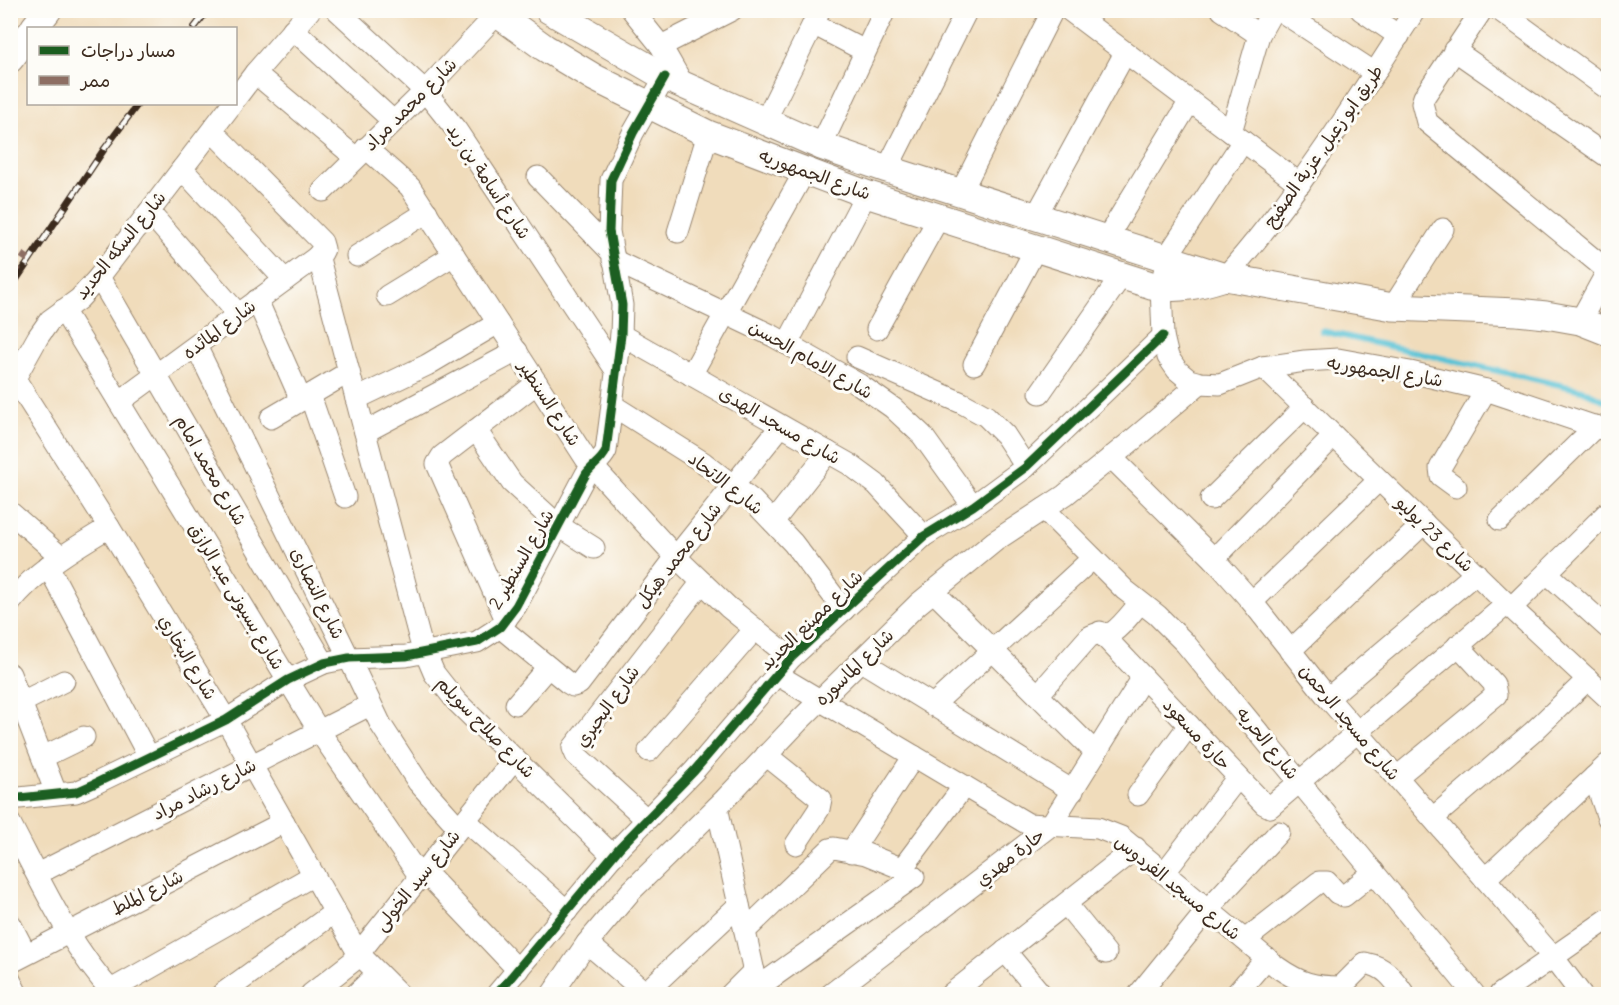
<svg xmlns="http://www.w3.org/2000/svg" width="1619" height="1005" font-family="Delius,'Playpen Sans Arabic',sans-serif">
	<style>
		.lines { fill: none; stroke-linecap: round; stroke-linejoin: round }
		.stream { stroke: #5ac3d6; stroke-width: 6 }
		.minor-casing { stroke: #96836c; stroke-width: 23 }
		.major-casing { stroke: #96836c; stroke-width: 29 }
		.minor { stroke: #fff; stroke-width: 21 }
		.major { stroke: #fff; stroke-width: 27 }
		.rail-casing { stroke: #3b2a1e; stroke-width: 7 }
		.rail { stroke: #fdfcf7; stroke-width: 4.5; stroke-dasharray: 14; stroke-linecap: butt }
		.quiet { stroke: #8d6e63; stroke-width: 8; stroke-dasharray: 15 8; stroke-linecap: butt }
		.cycleway-casing { stroke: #fdfcf7; stroke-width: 13 }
		.cycleway { stroke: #1b5e20; stroke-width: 9 }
		.labels { text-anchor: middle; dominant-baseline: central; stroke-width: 6; stroke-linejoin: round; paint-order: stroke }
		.street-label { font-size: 18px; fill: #3b2a1e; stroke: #fdfcf7 }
	</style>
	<rect width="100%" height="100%" fill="#fdfcf7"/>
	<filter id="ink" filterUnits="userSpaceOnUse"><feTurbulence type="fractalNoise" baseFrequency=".0167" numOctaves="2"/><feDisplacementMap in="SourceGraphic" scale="12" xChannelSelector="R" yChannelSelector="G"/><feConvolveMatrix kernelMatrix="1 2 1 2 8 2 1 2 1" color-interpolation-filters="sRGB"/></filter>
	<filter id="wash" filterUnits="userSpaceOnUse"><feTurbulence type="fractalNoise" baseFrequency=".008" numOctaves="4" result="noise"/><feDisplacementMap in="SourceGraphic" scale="24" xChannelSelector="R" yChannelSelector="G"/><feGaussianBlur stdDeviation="1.35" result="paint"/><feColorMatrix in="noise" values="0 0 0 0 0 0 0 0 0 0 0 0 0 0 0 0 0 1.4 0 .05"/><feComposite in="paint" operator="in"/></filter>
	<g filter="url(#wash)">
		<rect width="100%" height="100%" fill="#f0dcbb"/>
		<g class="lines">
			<polyline class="stream" points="1322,331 1582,390 1608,402"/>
		</g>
	</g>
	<g filter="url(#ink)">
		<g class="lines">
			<defs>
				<g id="minor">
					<polyline points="337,10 425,91 457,131 617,372"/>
					<polyline points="632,10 661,46 684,86"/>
					<polyline points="1069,10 1300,184"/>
					<polyline points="1222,10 1259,35"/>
					<polyline points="1279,10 1375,73"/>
					<polyline points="1361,10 1399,36"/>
					<polyline points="1482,10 1424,97 1422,103 1427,122 1608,271"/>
					<polyline points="1499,10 1608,89"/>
					<polyline points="813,24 865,51"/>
					<polyline points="293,29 393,121"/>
					<polyline points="661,46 732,10"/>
					<polyline points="1454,50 1608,157"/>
					<polyline points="255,73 356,158"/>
					<polyline points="236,98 255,73 310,10"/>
					<polyline points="765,121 820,10"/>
					<polyline points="1231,132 1259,35 1273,10"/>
					<polyline points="1243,141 1167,257 1161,287 1163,336 1168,357 1177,370 1189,380 1200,383 1220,384 1263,367 1305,361 1338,359 1410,372 1486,390 1608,431"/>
					<polyline points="821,146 885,10"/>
					<polyline points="366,148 410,187 586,459 676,557 728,607 791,658"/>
					<polyline points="182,169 285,280"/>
					<polyline points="887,169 967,10"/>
					<polyline points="538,177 613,254"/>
					<polyline points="323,191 425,91 496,15"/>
					<polyline points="961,192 1053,10"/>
					<polyline points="149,212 238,314"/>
					<polyline points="1036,216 1125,53"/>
					<polyline points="678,232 708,134"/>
					<polyline points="1107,238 1190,101"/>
					<polyline points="318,255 420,640 434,673 456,701 613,856"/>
					<polyline points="357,256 427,212"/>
					<polyline points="613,260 773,336 860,385 893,408 922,435 973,506"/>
					<polyline points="99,277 324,663"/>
					<path d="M1225,277C1298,195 1356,102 1415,10"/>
					<polyline points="387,296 454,255"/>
					<polyline points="257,300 298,393 309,399 313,404 345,497"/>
					<polyline points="1393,307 1443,229"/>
					<polyline points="63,310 319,731 420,877"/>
					<polyline points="1580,321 1608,270"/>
					<polyline points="877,329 939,217"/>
					<polyline points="621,335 849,464 876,484 924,536"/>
					<polyline points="787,344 866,194"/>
					<polyline points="196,346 349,658 381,725 418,782 459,828"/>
					<polyline points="857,357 962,403 986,416 1005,435 1026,467"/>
					<polyline points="974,364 1036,248"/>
					<polyline points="1263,367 1507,604 1608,698"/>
					<polyline points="691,375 805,171"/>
					<polyline points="15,379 109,527 226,720 358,953 399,994"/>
					<polyline points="10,387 38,337 50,320 79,299 99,277 232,104"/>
					<polyline points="1040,393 1122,275"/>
					<polyline points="356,399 427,365 498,323"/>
					<polyline points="119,402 322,253 324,249 322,242 212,131"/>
					<polyline points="612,405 704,463 752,500 793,543 844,610"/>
					<polyline points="271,418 349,372"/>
					<polyline points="476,430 512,483 559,526 594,548"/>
					<polyline points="365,432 517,351"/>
					<polyline points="1111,457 1214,559 1252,602 1328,698 1553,957 1581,994"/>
					<polyline points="1456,487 1441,476 1440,468 1486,390"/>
					<polyline points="1211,499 1305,407"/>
					<polyline points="1044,509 1125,590 1157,615 1185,643 1474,994"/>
					<polyline points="10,512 61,557"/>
					<polyline points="1500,520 1596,426"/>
					<polyline points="773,522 828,452"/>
					<polyline points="1214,559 1334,436"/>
					<polyline points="48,566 149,757"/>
					<polyline points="1547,573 1608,628"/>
					<polyline points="933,591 1096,753"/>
					<polyline points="1252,602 1379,480"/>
					<path d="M10,603C36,570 73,549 109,527"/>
					<polyline points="1511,608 1608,512"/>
					<polyline points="506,620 437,464 442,456 537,383"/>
					<polyline points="500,627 568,683 573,686 579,684 676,557 781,426"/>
					<polyline points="1100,632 1264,804 1270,807 1507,604"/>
					<polyline points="1290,651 1424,523"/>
					<polyline points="861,661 1073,791"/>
					<polyline points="10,674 56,793"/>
					<path d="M776,674L1028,824L1098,828L1121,837L1277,967C1300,983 1313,987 1341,987L1365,963C1386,967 1393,978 1404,994"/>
					<path d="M1038,695L1089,637C1100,630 1105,636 1113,632C1123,625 1132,612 1140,603"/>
					<polyline points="1328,698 1476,573"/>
					<polyline points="22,702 64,681"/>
					<polyline points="516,704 548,667"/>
					<polyline points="933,705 1093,558"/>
					<polyline points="649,751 755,629"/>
					<polyline points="766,755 821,799 819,809 796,844"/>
					<polyline points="43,757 84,737"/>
					<polyline points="1397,777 1496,695 1494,684 1458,645"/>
					<polyline points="1594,777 1608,818"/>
					<polyline points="1138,795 1189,725"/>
					<path d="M10,799L76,792L94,784L226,720L288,680L324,663L349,658L406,656L477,642L500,627L516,606L586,474C593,465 602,460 606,451L621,335L622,305L609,231L611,180L633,133L665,77"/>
					<polyline points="717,807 759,994"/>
					<polyline points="1433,818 1533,732 1588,679"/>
					<polyline points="646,819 576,755 573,748 702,582"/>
					<polyline points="465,820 567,911"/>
					<path d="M10,823C41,882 69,945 114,994"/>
					<polyline points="851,852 914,756"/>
					<polyline points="424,871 518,970"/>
					<polyline points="1165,872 1238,777"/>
					<polyline points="37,874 370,705"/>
					<polyline points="1485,879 1608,764"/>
					<polyline points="1066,904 1106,953"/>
					<polyline points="10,923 26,954"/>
					<polyline points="745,931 830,849 834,848 866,854 898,867 904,866 964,786"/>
					<polyline points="1245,940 1319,882 1327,882 1337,893 1344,896 1374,872"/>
					<polyline points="587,943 647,994"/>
					<polyline points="1005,951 1041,994"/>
					<polyline points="10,963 284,822"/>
					<polyline points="10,980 17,994"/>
					<polyline points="757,988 914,877"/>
					<polyline points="645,993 739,905"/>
					<polyline points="104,994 314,875"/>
					<polyline points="222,994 335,912"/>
					<polyline points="311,994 352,962 514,759"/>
					<polyline points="356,994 378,973"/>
					<polyline points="497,994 620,847 694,771 791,658 924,536 973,506 1026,467 1163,336"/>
					<polyline points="552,994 587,943 631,891 724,800 799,721 918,604 995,541 1065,495 1129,443 1200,383"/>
					<polyline points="731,994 754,971"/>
					<polyline points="831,994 1050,826 1143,677"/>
					<polyline points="951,994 1136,848"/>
					<polyline points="1139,994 1208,909 1279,832"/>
					<polyline points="1236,994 1267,958"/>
					<polyline points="1500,994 1608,919"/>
				</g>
				<g id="major">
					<path d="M492,10L545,48L595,78L708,134L866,194L1151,285C1179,291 1199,285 1225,277"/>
					<polyline points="549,10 665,77 821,146 887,169 1225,277 1393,307 1517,312 1546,315 1580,321 1608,332"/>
					<polyline points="34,28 48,10"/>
					<polyline points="10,59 28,36"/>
				</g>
			</defs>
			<use href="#minor" class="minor-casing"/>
			<use href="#major" class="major-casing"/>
			<use href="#minor" class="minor"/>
			<use href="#major" class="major"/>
			<defs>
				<g id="rail">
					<polyline points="194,28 208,10"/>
					<polyline points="10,289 105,148 138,104"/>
				</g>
			</defs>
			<use href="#rail" class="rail-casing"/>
			<use href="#rail" class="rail"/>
			<polyline class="quiet" points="10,279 27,254"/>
			<defs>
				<g id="cycleway">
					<path d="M10,799L76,792L94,784L226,720L288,680L324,663L349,658L406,656L477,642L500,627L516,606L586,474C593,465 602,460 606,451L621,335L622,305L609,231L611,180L633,133L665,77"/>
					<polyline points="497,994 620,847 694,771 791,658 924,536 973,506 1026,467 1163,336"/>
				</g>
			</defs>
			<use href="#cycleway" class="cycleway-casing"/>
			<use href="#cycleway" class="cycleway"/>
		</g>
	</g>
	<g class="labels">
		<g class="street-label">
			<text transform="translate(410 104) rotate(-45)">شارع محمد مراد</text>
			<text transform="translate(1323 146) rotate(-55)">طريق ابو زعبل, عزبة الصفيح</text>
			<text transform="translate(815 174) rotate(20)">شارع الجمهوريه</text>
			<text transform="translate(489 181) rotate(56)">شارع أسامة بن زيد</text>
			<text transform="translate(120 245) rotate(-51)">شارع السكه الحديد</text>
			<text transform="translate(219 329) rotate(-37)">شارع المائده</text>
			<text transform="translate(811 359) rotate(30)">شارع الامام الحسن</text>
			<text transform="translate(1385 371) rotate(9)">شارع الجمهوريه</text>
			<text transform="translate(550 403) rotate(57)">شارع السنطير</text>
			<text transform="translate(780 425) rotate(30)">شارع مسجد الهدى</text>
			<text transform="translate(211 470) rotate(60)">شارع محمد امام</text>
			<text transform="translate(726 483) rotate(38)">شارع الاتحاد</text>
			<text transform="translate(1435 534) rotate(44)">شارع 23 يوليو</text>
			<text transform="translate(678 555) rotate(-52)">شارع محمد هيكل</text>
			<text transform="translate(521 559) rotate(-60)">شارع السنطير 2</text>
			<text transform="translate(318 593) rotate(64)">شارع النصارى</text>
			<text transform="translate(237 596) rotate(59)">شارع بسيونى عبد الرازق</text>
			<text transform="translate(811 620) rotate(-44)">شارع مصنع الحديد</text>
			<text transform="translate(188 657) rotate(59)">شارع البخاري</text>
			<text transform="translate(854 667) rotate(-44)">شارع الماسوره</text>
			<text transform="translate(607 706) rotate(-54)">شارع البحيري</text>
			<text transform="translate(1350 722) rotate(50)">شارع مسجد الرحمن</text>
			<text transform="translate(486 727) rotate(46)">شارع صلاح سويلم</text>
			<text transform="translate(1197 734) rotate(47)">حارة مسعود</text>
			<text transform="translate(1268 743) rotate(51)">شارع الحريه</text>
			<text transform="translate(204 789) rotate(-27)">شارع رشاد مراد</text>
			<text transform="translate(1010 857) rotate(-38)">حارة مهدي</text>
			<text transform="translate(417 880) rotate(-51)">شارع سيد الخولى</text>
			<text transform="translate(1178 887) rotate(39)">شارع مسجد الفردوس</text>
			<text transform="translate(147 892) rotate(-27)">شارع الملط</text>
		</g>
	</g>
	<rect width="1619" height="1005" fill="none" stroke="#fdfcf7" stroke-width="36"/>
	<rect x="27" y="27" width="210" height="78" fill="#fdfcf7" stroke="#afa8a0" stroke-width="1.5"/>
	<rect x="39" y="46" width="30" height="9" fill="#1b5e20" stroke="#afa8a0" stroke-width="1.5"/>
	<text x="81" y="57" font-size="18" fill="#3b2a1e">مسار دراجات</text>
	<rect x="39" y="76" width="30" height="9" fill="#8d6e63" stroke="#afa8a0" stroke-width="1.5"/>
	<text x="81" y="87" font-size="18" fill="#3b2a1e">ممر</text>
</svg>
